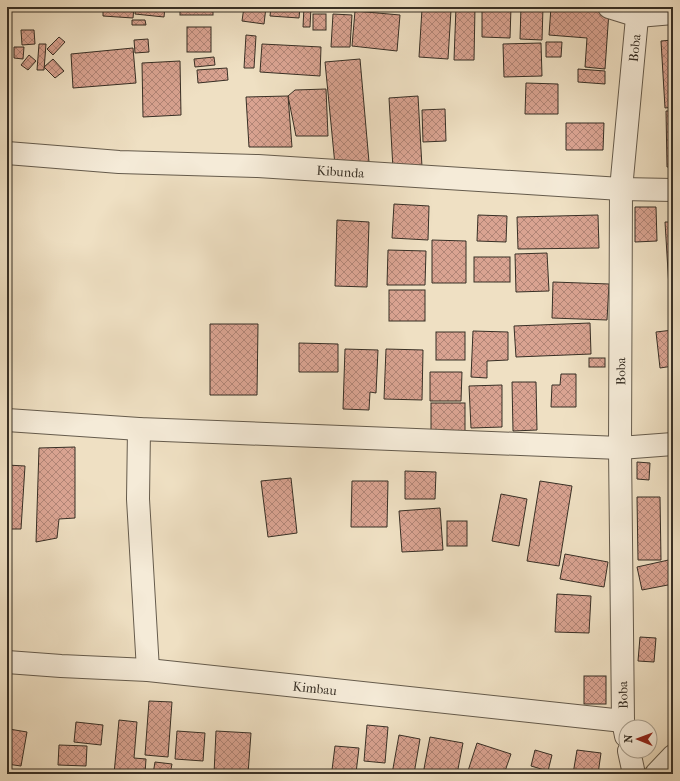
<svg xmlns="http://www.w3.org/2000/svg" width="680" height="781" font-family="'IM FELL French Canon',serif">
	<style>
		.building { fill: url(#building-cross-hatch); stroke: #372f25 }
		.lines { fill: none; stroke-linecap: round; stroke-linejoin: round }
		.street-casing { stroke: #655b4c; stroke-width: 24 }
		.street { stroke: #f5ebd8; stroke-width: 22 }
		.labels { text-anchor: middle; dominant-baseline: central; stroke-width: 3; stroke-linejoin: round; paint-order: stroke }
		.street-label { font-size: 13px; fill: #372f25; stroke: #f5ebd8 }
	</style>
	<defs>
		<pattern id="building-cross-hatch" width="8" height="8" patternUnits="userSpaceOnUse"><rect width="8" height="8" fill="#d9a391"/><path d="M0 0l8 8M0 8l8-8" fill="none" stroke="#b18576"/></pattern>
	</defs>
	<rect width="100%" height="100%" fill="#efe0c3"/>
	<filter id="stains"><feTurbulence type="fractalNoise" baseFrequency=".005" numOctaves="4"/><feColorMatrix values="0 0 0 0 .2 0 0 0 0 .09 0 0 0 0 .02 0 0 0 .5 -.17"/></filter>
	<radialGradient id="worn" r=".72"><stop offset=".6" stop-color="#630" stop-opacity="0"/><stop offset="1" stop-color="#630" stop-opacity=".3"/></radialGradient>
	<g class="building">
		<polygon points="103,7 134,7 133,18 103,16"/>
		<polygon points="136,7 165,7 164,17 135,14"/>
		<rect x="180" y="7" width="33" height="8"/>
		<polygon points="244,7 266,7 264,24 242,21"/>
		<polygon points="271,7 300,7 299,18 270,16"/>
		<polygon points="304,7 311,7 310,27 303,27"/>
		<polygon points="456,7 475,7 474,60 454,60"/>
		<polygon points="482,7 511,7 510,38 482,37"/>
		<polygon points="521,7 543,7 542,40 520,39"/>
		<polygon points="551,7 609,11 605,69 585,67 587,38 549,35"/>
		<polygon points="422,9 451,10 448,59 419,57"/>
		<polygon points="355,11 400,15 397,51 352,46"/>
		<rect x="313" y="14" width="13" height="16"/>
		<polygon points="333,14 352,15 350,47 331,47"/>
		<polygon points="132,20 145,20 146,25 132,25"/>
		<rect x="187" y="27" width="24" height="25"/>
		<polygon points="21,30 34,30 35,44 22,45"/>
		<polygon points="246,35 256,36 254,68 244,68"/>
		<polygon points="59,37 65,42 53,55 47,49"/>
		<polygon points="148,39 149,52 135,53 134,40"/>
		<polygon points="673,40 673,107 665,108 661,41"/>
		<polygon points="546,42 562,42 561,57 546,57"/>
		<polygon points="541,43 542,76 504,77 503,44"/>
		<polygon points="39,44 46,44 44,70 37,70"/>
		<polygon points="262,44 321,47 320,76 260,72"/>
		<polygon points="14,47 24,47 23,59 14,58"/>
		<polygon points="133,48 136,83 73,88 71,54"/>
		<polygon points="29,55 36,61 28,70 21,65"/>
		<polygon points="214,57 215,65 195,67 194,59"/>
		<polygon points="53,59 64,71 55,78 44,67"/>
		<polygon points="360,59 369,162 335,165 325,62"/>
		<polygon points="180,61 181,115 143,117 142,63"/>
		<polygon points="227,68 228,80 198,83 197,70"/>
		<polygon points="578,69 605,71 605,84 578,82"/>
		<polygon points="526,83 558,84 558,114 525,114"/>
		<polygon points="326,89 328,136 296,136 288,96 295,90"/>
		<polygon points="288,96 292,147 249,147 246,97"/>
		<polygon points="418,96 422,167 393,169 389,98"/>
		<polygon points="445,109 446,141 423,142 422,110"/>
		<polygon points="666,111 673,111 673,167 667,167"/>
		<polygon points="566,123 604,123 603,150 566,150"/>
		<polygon points="394,204 429,206 428,240 392,238"/>
		<polygon points="635,207 656,207 657,241 635,242"/>
		<polygon points="478,215 507,216 506,242 477,241"/>
		<polygon points="598,215 599,248 518,249 517,217"/>
		<polygon points="337,220 369,222 367,287 335,286"/>
		<polygon points="665,222 673,222 673,304 670,304"/>
		<polygon points="432,240 466,241 466,283 432,283"/>
		<polygon points="388,250 426,251 425,285 387,285"/>
		<polygon points="547,253 549,291 516,292 515,254"/>
		<rect x="474" y="257" width="36" height="25"/>
		<polygon points="553,282 609,284 607,320 552,318"/>
		<rect x="389" y="290" width="36" height="31"/>
		<polygon points="590,323 591,354 516,357 514,326"/>
		<polygon points="210,324 258,324 257,395 210,395"/>
		<polygon points="673,330 673,366 660,368 656,332"/>
		<polygon points="473,331 508,332 508,360 487,361 487,378 471,377"/>
		<rect x="436" y="332" width="29" height="28"/>
		<polygon points="299,343 338,344 338,372 299,372"/>
		<polygon points="345,349 378,350 376,393 370,392 369,410 343,409"/>
		<polygon points="386,349 423,350 422,400 384,399"/>
		<rect x="589" y="358" width="16" height="9"/>
		<polygon points="430,372 462,372 461,401 430,401"/>
		<polygon points="561,374 576,374 576,407 551,407 552,385 560,385"/>
		<polygon points="512,382 536,382 537,430 513,431"/>
		<polygon points="502,385 502,427 471,428 469,386"/>
		<polygon points="671,394 673,394 673,434 670,434"/>
		<rect x="431" y="403" width="34" height="33"/>
		<polygon points="75,447 75,518 59,519 57,538 36,542 39,448"/>
		<polygon points="637,462 650,463 649,480 637,479"/>
		<polygon points="7,465 25,466 21,529 7,529"/>
		<polygon points="405,471 436,472 435,499 405,499"/>
		<polygon points="291,478 297,533 268,537 261,481"/>
		<polygon points="352,481 388,481 387,527 351,527"/>
		<polygon points="540,481 572,486 559,566 527,561"/>
		<polygon points="501,494 527,499 519,546 492,541"/>
		<polygon points="637,497 660,497 661,560 638,560"/>
		<polygon points="440,508 443,550 402,552 399,511"/>
		<rect x="447" y="521" width="20" height="25"/>
		<polygon points="565,554 608,562 604,587 560,579"/>
		<polygon points="673,559 673,584 642,590 637,567"/>
		<polygon points="557,594 591,596 589,633 555,632"/>
		<polygon points="640,637 656,638 654,662 638,661"/>
		<rect x="584" y="676" width="22" height="28"/>
		<polygon points="149,701 172,702 168,757 145,755"/>
		<polygon points="119,720 137,722 134,758 146,759 145,774 114,774"/>
		<polygon points="76,722 103,725 101,745 74,742"/>
		<polygon points="367,725 388,727 385,763 364,761"/>
		<polygon points="9,729 27,732 21,766 7,764 7,742"/>
		<polygon points="177,731 205,733 203,761 175,759"/>
		<polygon points="216,731 251,733 248,774 214,774"/>
		<polygon points="399,735 420,739 414,774 392,774"/>
		<polygon points="430,737 463,743 457,774 423,774"/>
		<polygon points="477,743 511,754 504,774 467,774"/>
		<polygon points="59,745 87,746 86,766 58,765"/>
		<polygon points="335,746 359,748 356,773 332,770"/>
		<polygon points="535,750 552,755 548,771 531,766"/>
		<polygon points="577,750 601,753 598,774 573,774"/>
		<polygon points="155,762 172,764 170,774 153,774"/>
	</g>
	<g class="lines">
		<defs>
			<g id="street">
				<polyline points="609,7 638,16 673,13"/>
				<path id="s1" d="M7,153L119,162L258,166L621,189L673,190"/>
				<polyline points="7,420 139,429 620,448 673,444"/>
				<polyline points="139,429 138,499 148,670"/>
				<path id="s2" d="M7,662L61,666L148,670L623,721"/>
				<path id="s3" d="M626,736L623,721L620,448L621,189L638,7"/>
				<polyline points="629,751 634,774"/>
				<polyline points="656,774 673,756"/>
			</g>
		</defs>
		<use href="#street" class="street-casing"/>
		<use href="#street" class="street"/>
	</g>
	<g class="labels">
		<g class="street-label">
			<text stroke="none"><textPath href="#s3" startOffset="689">Boba</textPath></text>
			<text stroke="none"><textPath href="#s1" startOffset="334">Kibunda</textPath></text>
			<text stroke="none"><textPath href="#s3" startOffset="365">Boba</textPath></text>
			<text stroke="none"><textPath href="#s2" startOffset="309">Kimbau</textPath></text>
			<text transform="translate(623 695) rotate(-91)">Boba</text>
		</g>
	</g>
	<rect width="680" height="781" fill="none" stroke="#efe0c3" stroke-width="24"/>
	<rect x="8" y="8" width="664" height="765" fill="none" stroke="#372f25" stroke-width="2"/>
	<rect x="12" y="12" width="656" height="757" fill="none" stroke="#372f25"/>
	<g transform="translate(638 739) rotate(271)"><circle r="19" fill="#f5ebd8" stroke="#a9a090"/>
	<path d="M0-3L7 15L0 10L-7 15Z" fill="#8f2418"/>
	<text y="-6" font-size="11" font-weight="bold" text-anchor="middle" fill="#372f25">N</text>
	</g>
	<rect width="100%" height="100%" filter="url(#stains)"/>
	<rect width="100%" height="100%" fill="url(#worn)"/>
</svg>
